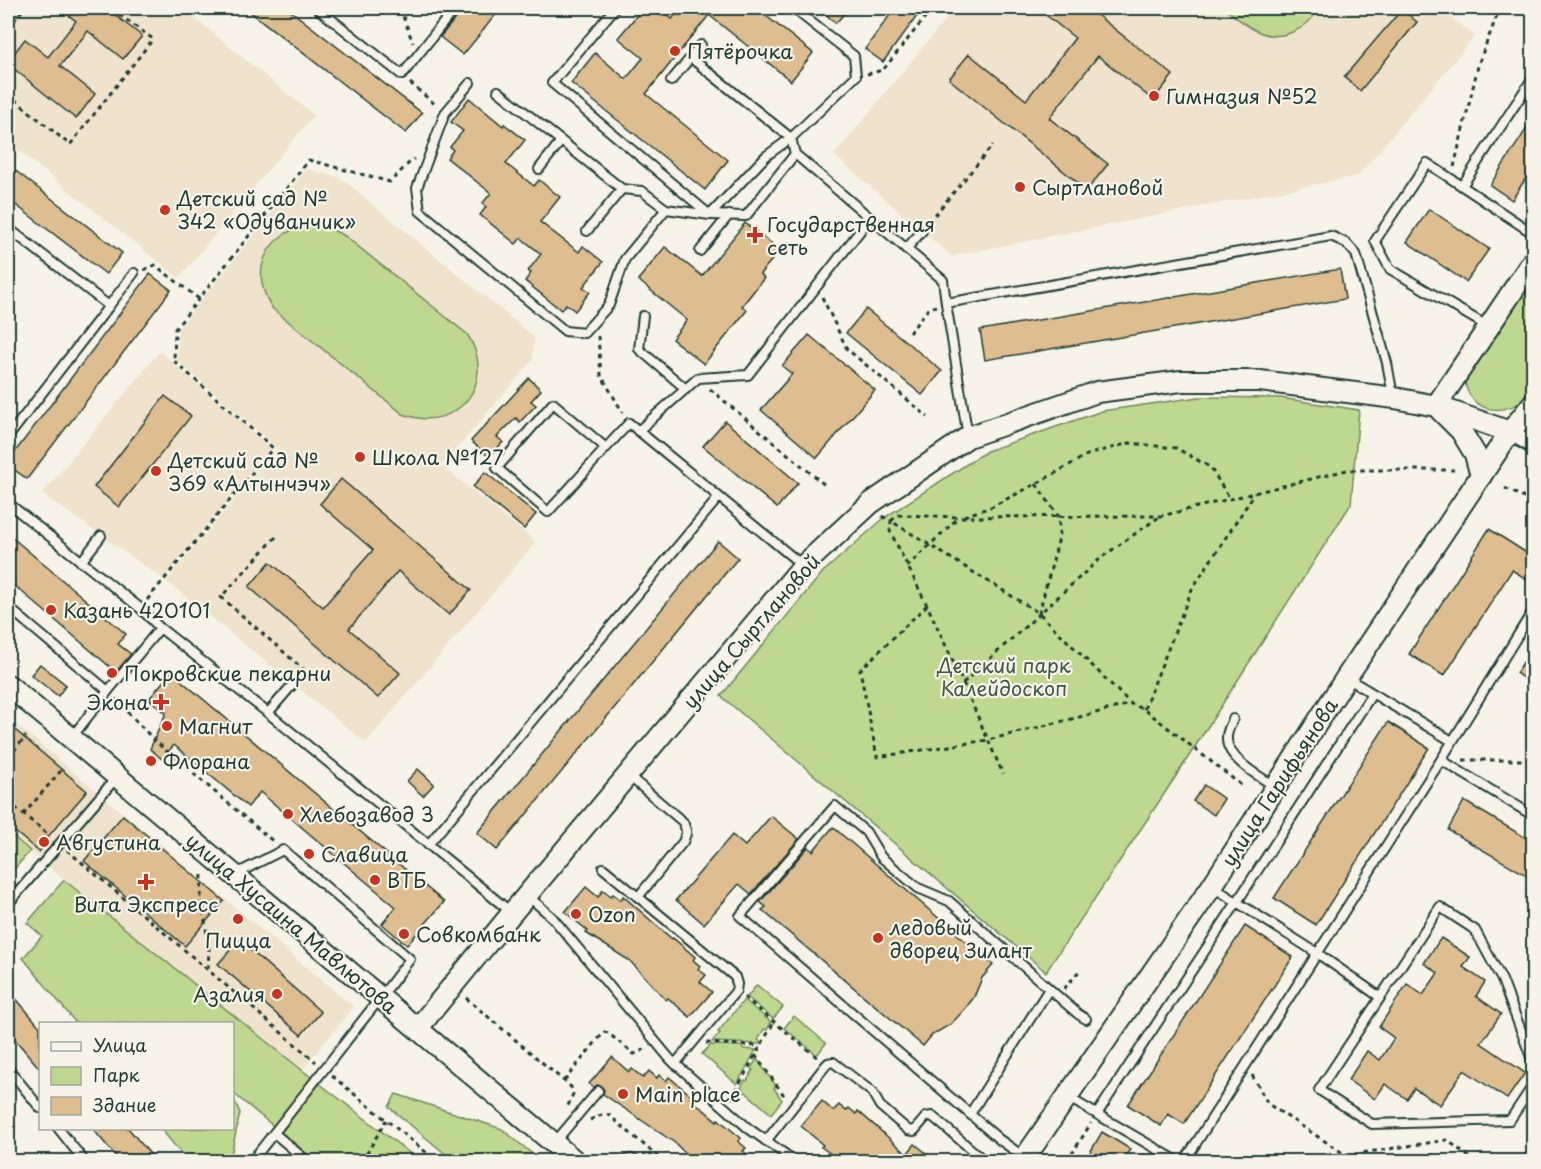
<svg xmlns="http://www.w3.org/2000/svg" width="1541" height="1169" font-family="'Playpen Sans',sans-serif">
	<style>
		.built { fill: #f0e3ce }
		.green { fill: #bfd88f; stroke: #6f8a62; stroke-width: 1.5 }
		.building { fill: #debd90; stroke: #1f3d34; stroke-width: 1.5 }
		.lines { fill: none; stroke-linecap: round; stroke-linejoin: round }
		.service-casing { stroke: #1f3d34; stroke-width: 12 }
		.minor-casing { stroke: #1f3d34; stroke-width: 20 }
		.tertiary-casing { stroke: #1f3d34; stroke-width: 24 }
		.path { stroke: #1f3d34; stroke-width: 3; stroke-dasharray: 4.5 4.5; stroke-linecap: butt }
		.service { stroke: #f7f3e8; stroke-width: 8 }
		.minor { stroke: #f7f3e8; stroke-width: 15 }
		.tertiary { stroke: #f7f3e8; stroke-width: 20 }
		.poi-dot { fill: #c8321e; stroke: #f7f3e8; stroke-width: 2 }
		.labels { text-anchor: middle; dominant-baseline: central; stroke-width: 4.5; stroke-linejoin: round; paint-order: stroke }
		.poi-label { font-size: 20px; fill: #1f3d34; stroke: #f7f3e8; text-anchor: start }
		.street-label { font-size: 20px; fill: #1f3d34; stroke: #f7f3e8 }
		.park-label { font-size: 20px; fill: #3f5c46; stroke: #f7f3e8 }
	</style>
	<rect width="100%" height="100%" fill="#f7f3e8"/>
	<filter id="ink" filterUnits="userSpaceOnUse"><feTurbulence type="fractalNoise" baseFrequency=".0167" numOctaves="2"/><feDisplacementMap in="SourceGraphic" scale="12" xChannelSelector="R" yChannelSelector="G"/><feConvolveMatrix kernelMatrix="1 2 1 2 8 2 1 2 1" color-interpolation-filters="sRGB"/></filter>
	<g filter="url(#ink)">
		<g class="built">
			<polygon points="8,8 182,8 314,115 179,278 8,142 8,119 12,113 8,109"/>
			<polygon points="955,8 1439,8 1475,36 1358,176 951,256 834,155"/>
			<polygon points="307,169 341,178 534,337 533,360 442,466 536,542 366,743 166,581 277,448 177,360 178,329"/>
			<polygon points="160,351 271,448 163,579 42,494"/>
			<polygon points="8,717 354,1007 302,1070 64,880 8,832"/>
		</g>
		<g class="green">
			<path d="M1224,8H1319C1307,31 1279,43 1255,30C1244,25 1234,15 1224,8Z"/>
			<path d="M307,225L327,227L345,236L467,334C499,382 457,435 403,414L273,309C248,274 265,234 307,225Z"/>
			<path d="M1533,270V387C1531,391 1529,396 1525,399C1507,413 1480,415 1468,392C1466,388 1465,382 1464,378Z"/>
			<polygon points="1199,397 1280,398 1359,410 1351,504 1180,770 1046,972 721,696 823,572 884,518 987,451 1102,411"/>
			<polygon points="8,832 30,851 8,876"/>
			<polygon points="64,880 302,1070 420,1161 316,1161 233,1093 232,1024 76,1023 23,958 42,936 27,923"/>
			<polygon points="757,985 783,1007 773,1019 747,997"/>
			<polygon points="744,1000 771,1022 767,1030 764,1029 758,1040 761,1042 759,1044 712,1042 720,1033 718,1032"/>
			<polygon points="794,1016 826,1043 817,1055 784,1028"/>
			<polygon points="711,1045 742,1046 743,1049 756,1050 737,1084 702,1054"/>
			<polygon points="757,1059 776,1086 774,1088 782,1100 771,1114 741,1088 745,1080 747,1081 753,1070 751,1068"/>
			<polygon points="396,1094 502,1129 541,1161 454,1161 389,1107"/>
			<polygon points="233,1097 240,1113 230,1160 185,1158 161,1129 232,1128"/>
		</g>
		<g class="building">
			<polygon points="59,8 106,8 142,36 123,59 88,31 60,66 95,94 76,119 8,64 8,61 25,39 48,57 76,21"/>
			<polygon points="245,8 287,8 422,113 406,133"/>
			<polygon points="464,8 501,8 463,55 440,37"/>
			<polygon points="643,8 658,8 672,19 681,8 756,8 813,53 791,81 709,15 646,94 728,160 705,190 571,83 595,53 626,79 643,58 618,38"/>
			<polygon points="818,8 849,8 836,23"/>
			<polygon points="895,8 923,8 883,62 865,49"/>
			<polygon points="1037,8 1088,8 1173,75 1153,100 1098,56 1049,118 1108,164 1087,190 949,79 969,54 1026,100 1075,38"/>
			<polygon points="1402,9 1417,22 1360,91 1344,77"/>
			<polygon points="469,98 503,126 504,124 525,140 506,164 534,186 539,180 560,197 540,222 579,252 583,246 603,262 583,287 590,292 575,311 566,304 561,310 525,281 531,273 528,271 541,254 521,238 516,244 480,215 486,207 482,204 491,193 447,158 453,150 450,147 463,131 451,122"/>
			<polygon points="1533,119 1533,167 1512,200 1490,185"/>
			<polygon points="8,165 122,253 106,274 8,199"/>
			<polygon points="1429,209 1489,249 1466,282 1407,242"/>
			<polygon points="745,223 780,250 760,274 764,278 742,306 747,310 704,364 672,339 687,320 638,280 665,247 702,276"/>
			<polygon points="1340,269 1345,299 985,360 980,330"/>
			<polygon points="150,274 171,290 27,479 8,465 8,461"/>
			<polygon points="866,309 942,371 922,395 846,333"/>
			<polygon points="809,335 875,390 817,458 761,410 792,374 782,366"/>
			<polygon points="529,378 541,390 531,401 536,405 520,422 516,418 497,437 503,442 489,457 471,441"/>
			<polygon points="165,396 191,416 119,507 94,487"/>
			<polygon points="725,421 798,483 777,508 703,446"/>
			<polygon points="485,472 536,514 524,529 473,487"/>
			<polygon points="341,479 471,590 449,615 398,571 349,629 400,673 378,698 249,587 270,562 323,607 373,550 320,504"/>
			<polygon points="1489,529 1533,557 1533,583 1512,570 1444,676 1409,654"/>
			<polygon points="8,534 126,634 118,644 131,654 116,672 8,580"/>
			<polygon points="718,541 738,558 497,850 477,833"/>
			<polygon points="1533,648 1533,685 1516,673"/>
			<polygon points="40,664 66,685 58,696 31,675"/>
			<polygon points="171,672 444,902 407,945 382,924 396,907 260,792 248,807 174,745 162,759 150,749 166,713 149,699"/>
			<polygon points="1388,722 1429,748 1316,925 1274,898"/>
			<polygon points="8,724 87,791 46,839 46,843 39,852 8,826"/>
			<polygon points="418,769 434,784 423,796 407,781"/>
			<polygon points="1204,785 1224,799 1214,815 1193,801"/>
			<polygon points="1464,801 1533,842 1533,879 1448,830"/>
			<polygon points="123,815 224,901 185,946 84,861"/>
			<polygon points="771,816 799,839 751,894 739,884 704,924 676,900 732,835 745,846"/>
			<polygon points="833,827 993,965 982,978 974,997 965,1009 951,1024 932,1035 923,1046 762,910 766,907 760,902 808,847 813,851"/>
			<polygon points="586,887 598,897 603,890 611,896 613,894 621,900 623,896 672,939 673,938 695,957 693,960 700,966 698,969 706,975 700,982 712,992 690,1017 668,998 666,1000 630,961 586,933 588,931 565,912"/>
			<polygon points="1245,926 1293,957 1184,1124 1168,1114 1161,1126 1128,1105"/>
			<polygon points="1441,938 1470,957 1463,967 1485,982 1476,996 1501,1014 1481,1043 1525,1073 1507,1099 1464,1070 1440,1105 1414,1088 1407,1099 1385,1084 1375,1099 1348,1080 1367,1051 1380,1060 1394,1038 1379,1027 1407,984 1423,995 1438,973 1424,963"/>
			<polygon points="239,940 321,1012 301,1035 218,964"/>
			<polygon points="8,989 40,1027 40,1069 8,1031"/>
			<polygon points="612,1057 629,1072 632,1069 643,1078 649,1071 657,1078 659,1075 666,1081 669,1077 692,1096 690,1098 717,1121 718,1119 741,1138 738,1141 746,1148 743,1151 756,1161 693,1161 675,1143 603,1094 604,1090 601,1086 597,1085 593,1088 589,1084"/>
			<polygon points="822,1101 833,1111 839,1105 846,1111 849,1108 856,1114 858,1111 907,1154 915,1144 936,1161 841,1161 821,1147 823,1145 801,1126"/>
			<polygon points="92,1128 128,1128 156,1161 120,1161"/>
			<polygon points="1102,1132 1130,1149 1123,1161 1085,1161"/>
		</g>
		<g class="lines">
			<defs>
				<g id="service">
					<polyline points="317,8 402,75 455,8"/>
					<polyline points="615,8 552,83 710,215 766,156 791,138 691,58"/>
					<polyline points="793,8 854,56 856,76 791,138 795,154 943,280 946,303"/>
					<polyline points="1534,76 1462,186 1534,234"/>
					<polyline points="671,81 701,45"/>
					<polyline points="470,83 445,113 417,188 420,211 565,331 584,333 609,305 625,259 666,209 710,215 746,216 795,154"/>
					<polyline points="498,91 622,189 642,191 666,209"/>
					<polyline points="539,169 561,141"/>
					<polyline points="1462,186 1427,163 1375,241 1390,269 1487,326"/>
					<polyline points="8,228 109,306 8,437"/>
					<polyline points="587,231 622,189"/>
					<polyline points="906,249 922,231"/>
					<polyline points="700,251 729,215"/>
					<polyline points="109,306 134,273"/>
					<polyline points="643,316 639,349 686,389"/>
					<polyline points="638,431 698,378 748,375 870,218"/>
					<polyline points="968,437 946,303 1331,236 1346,243 1356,254 1387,363 1393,396"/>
					<polyline points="606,448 548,512 497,468 553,403 606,448 629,423 802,565"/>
					<polyline points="8,503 140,608 160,628 268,713 512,913"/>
					<polyline points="81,562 101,536"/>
					<polyline points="8,607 108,691"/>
					<polyline points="1347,678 1452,741"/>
					<polyline points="268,713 293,684"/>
					<path d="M1233,719C1231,724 1227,731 1227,737C1225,758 1260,777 1275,786"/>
					<polyline points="72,737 108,691 160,628"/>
					<polyline points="1441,760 1534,816"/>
					<polyline points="629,776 683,822 686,830 686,834 683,842 638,897"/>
					<polyline points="428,845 719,497"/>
					<polyline points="603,868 735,977 737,984 736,991 675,1064"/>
					<polyline points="234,875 283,850 410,959 381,997 251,1162"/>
					<polyline points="1213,887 1317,953 1380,997"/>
					<polyline points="528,896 552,917 670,1059 748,1128 796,1162"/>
					<polyline points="8,904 116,778"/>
					<polyline points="1534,1065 1502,980 1475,930 1440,907 1319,1090 1372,1124 1510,1120 1534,1084"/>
					<polyline points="8,1068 40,1108"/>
					<polyline points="1069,1098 1179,1162"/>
					<polyline points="970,1114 1049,989"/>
					<polyline points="1097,1114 1237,902 1372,694"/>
					<polyline points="58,1128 85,1162"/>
					<polyline points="274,1133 308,1162"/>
					<polyline points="766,1141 826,1065 828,1063 833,1062 872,1092 880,1106 908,1130 914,1131 926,1117 932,1116 986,1162"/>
					<polyline points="555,1142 598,1091"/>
					<polyline points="1024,1157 1000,1140 740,916 835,806 866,832 881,857 918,888 949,901 1078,1014 1086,1019"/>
					<polyline points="618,1162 631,1159 639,1162"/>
					<polyline points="1184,1162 1441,760 1534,609"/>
				</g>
				<polyline id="minor" points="1510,432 1534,446"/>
				<g id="tertiary">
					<polyline points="1436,406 1534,259"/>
					<polyline points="1440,410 1461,431 1475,454 1481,476"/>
					<polyline points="8,685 576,1162"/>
					<polyline points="418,1028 512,913 803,566 871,503 968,437 1097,392 1181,381 1260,381 1395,398 1436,406 1510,432"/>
					<polyline points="1022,1162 1212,886 1346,678 1510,432 1534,402"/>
				</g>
			</defs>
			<use href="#service" class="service-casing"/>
			<use href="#minor" class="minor-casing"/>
			<use href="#tertiary" class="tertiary-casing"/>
			<g class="path">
				<polyline points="400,8 413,43"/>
				<polyline points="8,28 24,8"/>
				<polyline points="867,74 883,70 933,8"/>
				<polyline points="410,83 437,106"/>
				<polyline points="8,94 70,145 153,39 110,8"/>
				<polyline points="1454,167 1479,62 1500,8"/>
				<polyline points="929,222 993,145"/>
				<polyline points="144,270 155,265 199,299"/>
				<polyline points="822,297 847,349 928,417"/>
				<polyline points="909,333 929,308 936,306"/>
				<polyline points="598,336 601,375 623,413"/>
				<polyline points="710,389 826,486"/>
				<polyline points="1036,484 1059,517 1059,538 1039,613"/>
				<polyline points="1505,488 1534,503"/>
				<polyline points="882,516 891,521 890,531 927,605 963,683 1003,774"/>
				<polyline points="964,516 991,507 1036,484 1087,455 1129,443 1176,448 1210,467 1230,499"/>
				<polyline points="276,537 221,597 303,669 299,675"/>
				<polyline points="907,567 958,518"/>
				<polyline points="147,600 273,448 174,361 175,329 309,160 390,182 412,160 414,159"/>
				<polyline points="927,605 860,670 877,757 988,740 1131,704"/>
				<polyline points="963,683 1102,557 1159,517"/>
				<polyline points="115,699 155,741 275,843"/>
				<polyline points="1144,709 1192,589 1255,493"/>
				<polyline points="8,758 26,736"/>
				<polyline points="1463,760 1534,760"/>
				<polyline points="1241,785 1144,709 1131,704 1039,613 891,521 898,515 959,517 1161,516 1347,470 1454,470"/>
				<polyline points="8,802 50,836"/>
				<polyline points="23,815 64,767"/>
				<polyline points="67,850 316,1062"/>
				<polyline points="202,875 201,897 209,947 208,971"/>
				<polyline points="1064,989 1080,970"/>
				<polyline points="744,997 818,1058"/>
				<polyline points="466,998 571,1087 573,1094 567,1108"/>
				<polyline points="706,1043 760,1046"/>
				<polyline points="755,1055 786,1098"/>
				<polyline points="1252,1075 1268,1104 1352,1159"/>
				<polyline points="332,1076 438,1162"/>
				<polyline points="564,1081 604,1032 608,1033 634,1054 638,1053 646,1048"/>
				<polyline points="731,1099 774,1022"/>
				<polyline points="590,1120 604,1114 609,1115 664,1162"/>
				<polyline points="362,1162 386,1120"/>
				<polyline points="1067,1162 1091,1123"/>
				<polyline points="1350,1162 1355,1154 1447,1140 1476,1162"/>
			</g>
			<use href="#service" class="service"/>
			<use href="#minor" class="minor"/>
			<use href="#tertiary" class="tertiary"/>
		</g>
	</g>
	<g class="poi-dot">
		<circle cx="675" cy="51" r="6"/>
		<circle cx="1154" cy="96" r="6"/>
		<circle cx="1020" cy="187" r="6"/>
		<circle cx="165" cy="210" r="6"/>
		<path d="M752 226h6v6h6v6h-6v6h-6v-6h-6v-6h6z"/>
		<circle cx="360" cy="457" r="6"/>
		<circle cx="156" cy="471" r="6"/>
		<circle cx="51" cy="610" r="6"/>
		<circle cx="112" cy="673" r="6"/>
		<path d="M158 693h6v6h6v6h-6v6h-6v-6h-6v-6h6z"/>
		<circle cx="167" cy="726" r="6"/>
		<circle cx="151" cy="761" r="6"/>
		<circle cx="288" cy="814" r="6"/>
		<circle cx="44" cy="842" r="6"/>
		<circle cx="309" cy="854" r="6"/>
		<circle cx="375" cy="880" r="6"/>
		<path d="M143 873h6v6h6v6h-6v6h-6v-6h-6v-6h6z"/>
		<circle cx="576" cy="914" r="6"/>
		<circle cx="238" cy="919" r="6"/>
		<circle cx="404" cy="934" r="6"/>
		<circle cx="878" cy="938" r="6"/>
		<circle cx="277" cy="994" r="6"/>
		<circle cx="623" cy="1094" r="6"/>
	</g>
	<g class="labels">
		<g class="poi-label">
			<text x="687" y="51">Пятёрочка</text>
			<text x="1166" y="96">Гимназия №52</text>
			<text x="1032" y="187">Сыртлановой</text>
			<text x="177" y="198">Детский сад №<tspan x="177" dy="23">342 «Одуванчик»</tspan></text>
			<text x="767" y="224">Государственная<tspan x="767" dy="23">сеть</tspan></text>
			<text x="372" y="457">Школа №127</text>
			<text x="168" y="460">Детский сад №<tspan x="168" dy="23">369 «Алтынчэч»</tspan></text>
			<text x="63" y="610">Казань 420101</text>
			<text x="124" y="673">Покровские пекарни</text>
			<text x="149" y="702" text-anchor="end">Экона</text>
			<text x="179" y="726">Магнит</text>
			<text x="163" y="761">Флорана</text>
			<text x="300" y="814">Хлебозавод 3</text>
			<text x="56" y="842">Августина</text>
			<text x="321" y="854">Славица</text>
			<text x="387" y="880">ВТБ</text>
			<text x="146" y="904" text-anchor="middle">Вита Экспресс</text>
			<text x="588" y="914">Ozon</text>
			<text x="890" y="927">ледовый<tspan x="890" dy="23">дворец Зилант</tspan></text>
			<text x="416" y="934">Совкомбанк</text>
			<text x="238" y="940" text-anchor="middle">Пицца</text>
			<text x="265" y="994" text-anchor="end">Азалия</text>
			<text x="635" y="1094">Main place</text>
		</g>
		<g class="street-label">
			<text transform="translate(751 631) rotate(-49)">улица Сыртлановой</text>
			<text transform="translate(1279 782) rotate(-57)">улица Гарифьянова</text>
			<text transform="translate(292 923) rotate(40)">улица Хусаина Мавлютова</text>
		</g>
		<g class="park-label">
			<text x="1004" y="665">Детский парк<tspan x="1004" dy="23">Калейдоскоп</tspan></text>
		</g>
	</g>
	<rect width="1541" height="1169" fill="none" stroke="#f7f3e8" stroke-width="30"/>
	<rect x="15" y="15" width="1511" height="1139" fill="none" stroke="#1f3d34" stroke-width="2" filter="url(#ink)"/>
	<rect x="39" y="1022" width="195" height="108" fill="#f7f3e8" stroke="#a1aaa0" stroke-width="1.5"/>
	<rect x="51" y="1042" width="30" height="9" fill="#f7f3e8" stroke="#a1aaa0" stroke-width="1.5"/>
	<text x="93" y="1052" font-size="18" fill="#1f3d34">Улица</text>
	<rect x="51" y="1067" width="30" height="18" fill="#bfd88f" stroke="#a1aaa0" stroke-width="1.5"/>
	<text x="93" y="1082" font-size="18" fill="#1f3d34">Парк</text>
	<rect x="51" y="1097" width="30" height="18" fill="#debd90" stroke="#a1aaa0" stroke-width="1.5"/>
	<text x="93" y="1112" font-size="18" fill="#1f3d34">Здание</text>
</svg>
